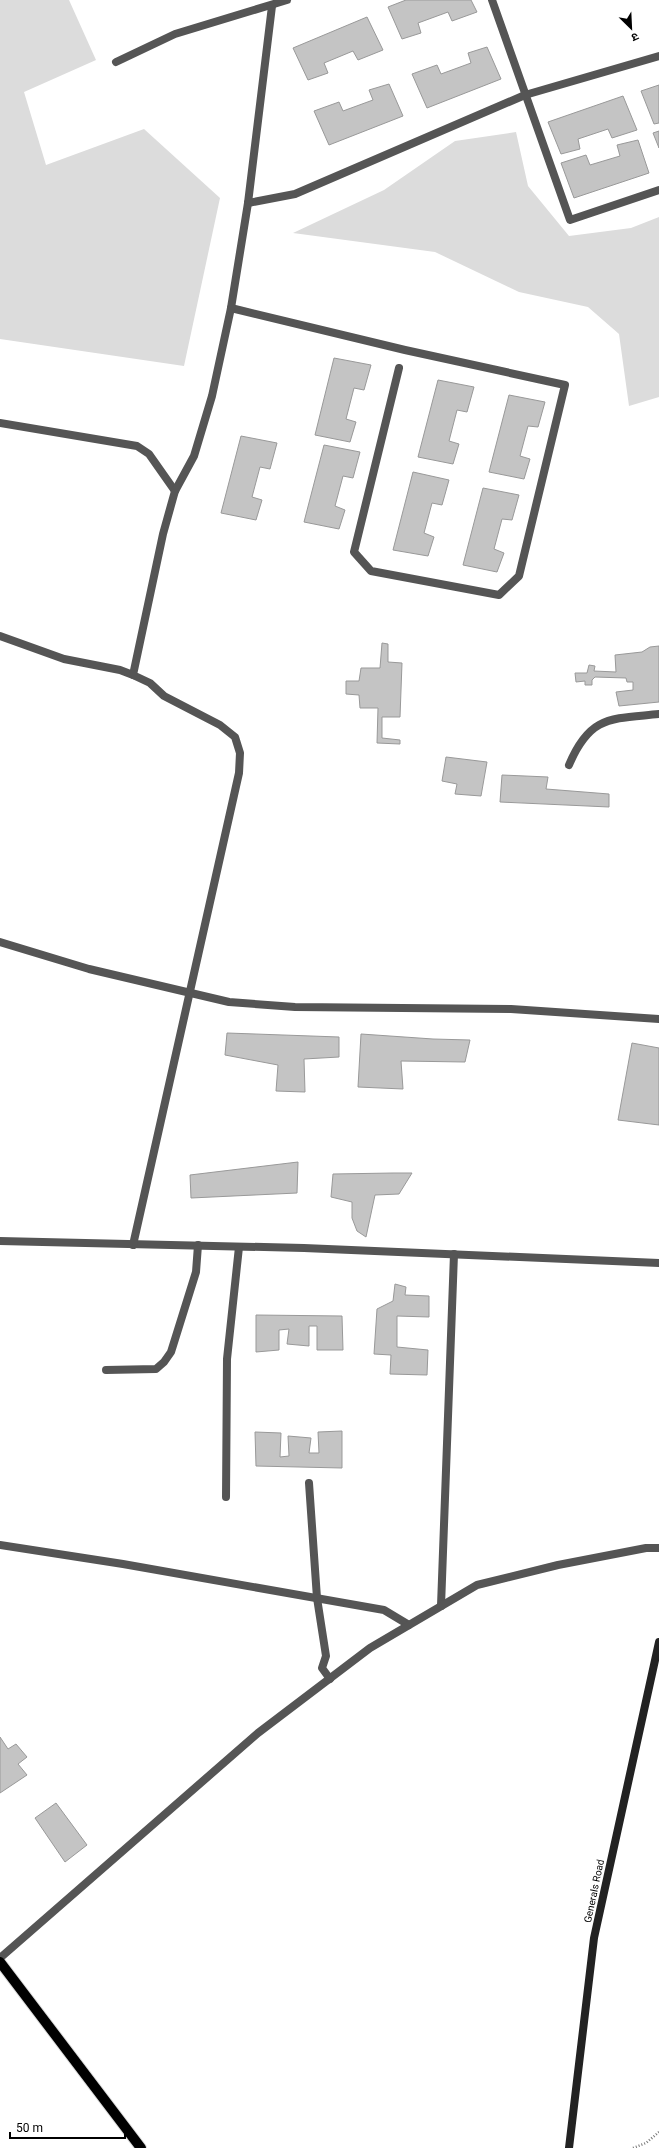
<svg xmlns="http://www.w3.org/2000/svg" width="659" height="2148" font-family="Roboto,'Noto Sans Devanagari',sans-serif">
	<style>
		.green { fill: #dcdcdc }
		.building { fill: #c4c4c4; stroke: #999 }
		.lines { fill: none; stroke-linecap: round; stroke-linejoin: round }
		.primary-casing { stroke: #dbdbdb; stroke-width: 12 }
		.path { stroke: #777; stroke-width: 2.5; stroke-dasharray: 1 2; stroke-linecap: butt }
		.street { stroke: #555; stroke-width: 8 }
		.secondary { stroke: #222; stroke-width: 8 }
		.primary { stroke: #000; stroke-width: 10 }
		.labels { text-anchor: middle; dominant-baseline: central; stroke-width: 3; stroke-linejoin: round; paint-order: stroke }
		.street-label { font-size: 10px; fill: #000; stroke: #fff }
	</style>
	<rect width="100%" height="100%" fill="#fff"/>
	<g class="green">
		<polygon points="0,0 69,0 96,60 24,92 46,165 144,129 220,198 184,366 0,339"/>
		<polygon points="516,132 528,186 569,236 631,228 659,217 659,397 629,406 619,334 588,307 519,292 435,252 293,233 384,190 455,141"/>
	</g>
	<g class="building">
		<polygon points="406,0 471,0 477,12 452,21 448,12 418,23 421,33 402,39 388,7"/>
		<polygon points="367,17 383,50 358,60 353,51 324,63 328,73 308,80 293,48"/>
		<polygon points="487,47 501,79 427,108 412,74 437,65 441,74 471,63 468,53"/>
		<polygon points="389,84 403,116 329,145 314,111 339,102 343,111 373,100 369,90"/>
		<polygon points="659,85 659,123 654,124 641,91"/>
		<polygon points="623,96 637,130 612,138 608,129 578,139 580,149 561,154 548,122"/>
		<polygon points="659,131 659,148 653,133"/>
		<polygon points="638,140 649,173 574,198 561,163 586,155 590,165 620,156 617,145"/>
		<polygon points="334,358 371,365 364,390 354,388 346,419 356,422 350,442 315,435"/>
		<polygon points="438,380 474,387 467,412 457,410 449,441 459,444 453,464 418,457"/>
		<polygon points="509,395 545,402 538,427 528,426 520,456 530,459 524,479 489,472"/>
		<polygon points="241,436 277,443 270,469 260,467 252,497 262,500 256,520 221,513"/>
		<polygon points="324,445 360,452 353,478 343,476 335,506 345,510 339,529 304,522"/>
		<polygon points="413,472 449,480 442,505 432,503 424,533 434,537 428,556 393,550"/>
		<polygon points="483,488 519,495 512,520 502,519 494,549 504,553 497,572 463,565"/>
		<polygon points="382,643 388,644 388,662 402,663 400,717 382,717 382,738 400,740 400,744 377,743 378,708 360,708 359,695 346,694 346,681 359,681 361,668 380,668"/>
		<polygon points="659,646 659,702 619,706 616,692 633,690 633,682 627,682 626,678 595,677 592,680 592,685 585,685 585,681 576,682 575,673 587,673 589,665 595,666 594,671 616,672 615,655 642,652 650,647"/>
		<polygon points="446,757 487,762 481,796 455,794 457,784 442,781"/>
		<polygon points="502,775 548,777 546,789 609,794 609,807 500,802"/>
		<polygon points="227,1033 339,1037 339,1057 304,1059 305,1092 276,1091 278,1065 225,1055"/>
		<polygon points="361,1034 433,1039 470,1040 465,1062 401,1061 403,1089 358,1087"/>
		<polygon points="632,1043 659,1048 659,1125 618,1120"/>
		<polygon points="298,1162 297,1193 191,1198 190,1175"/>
		<polygon points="393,1173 412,1173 399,1194 375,1195 366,1237 357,1231 352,1218 352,1202 331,1197 333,1174"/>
		<polygon points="395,1284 406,1287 405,1295 429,1296 429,1317 397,1316 397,1347 428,1350 427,1375 390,1374 391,1355 374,1354 377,1309 393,1301"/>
		<polygon points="256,1315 342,1316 343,1350 317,1350 317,1326 309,1326 309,1346 287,1344 289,1329 279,1330 279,1350 256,1352"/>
		<polygon points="342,1431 342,1468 256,1466 255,1432 281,1433 280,1457 289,1456 288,1436 311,1438 309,1453 319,1453 318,1432"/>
		<polygon points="0,1737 8,1749 16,1744 27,1757 18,1764 27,1775 0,1793"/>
		<polygon points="56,1803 87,1845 65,1862 35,1818"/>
	</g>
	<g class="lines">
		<defs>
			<polyline id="primary" points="0,1962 141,2148"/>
		</defs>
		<use href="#primary" class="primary-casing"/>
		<polyline class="path" points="633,2148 646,2143 659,2132"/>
		<g class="street">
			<polyline points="492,0 570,220 659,190"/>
			<polyline points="116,62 175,34 287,0"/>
			<polyline points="248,203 295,194 525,95 659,56"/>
			<polyline points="231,308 405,350 565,385 519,576 499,595 371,571 354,552 399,368"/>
			<polyline points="0,423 137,446 149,454 175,491"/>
			<polyline points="0,636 64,659 120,670 133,675"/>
			<path d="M569,765C590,715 611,719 659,714"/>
			<polyline points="0,942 89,969 229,1002 295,1007 511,1009 659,1019"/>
			<polyline points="0,1241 304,1248 659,1263"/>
			<polyline points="133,1245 239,773 240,753 235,737 220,725 164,696 150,683 133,675 163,534 175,491 194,456 212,396 231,308 248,203 272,6"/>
			<polyline points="106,1370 156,1369 164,1362 171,1352 196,1272 198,1245"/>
			<polyline points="309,1483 317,1598 326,1656 322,1668 330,1679"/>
			<polyline points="226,1497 227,1359 239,1247"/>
			<polyline points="0,1545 123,1564 384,1610 409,1625"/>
			<polyline points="441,1606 454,1254"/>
			<polyline points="0,1958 258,1733 370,1648 477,1585 558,1565 646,1548 659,1548"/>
		</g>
		<polyline class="secondary" points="569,2148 594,1938 659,1642"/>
		<use href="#primary" class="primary"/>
	</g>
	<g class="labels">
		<g class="street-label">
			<text transform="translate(594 1891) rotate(-78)">Generals Road</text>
		</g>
	</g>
	<g transform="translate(631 28) rotate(156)" stroke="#ffffff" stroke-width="3" paint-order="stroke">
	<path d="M0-3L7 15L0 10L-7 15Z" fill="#000000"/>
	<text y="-6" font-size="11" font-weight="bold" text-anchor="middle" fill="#000000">उ</text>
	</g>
	<path d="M10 2132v6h115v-6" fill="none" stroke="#000000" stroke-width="2"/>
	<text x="16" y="2132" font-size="12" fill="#000000" stroke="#ffffff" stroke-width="3" paint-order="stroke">50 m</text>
</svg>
